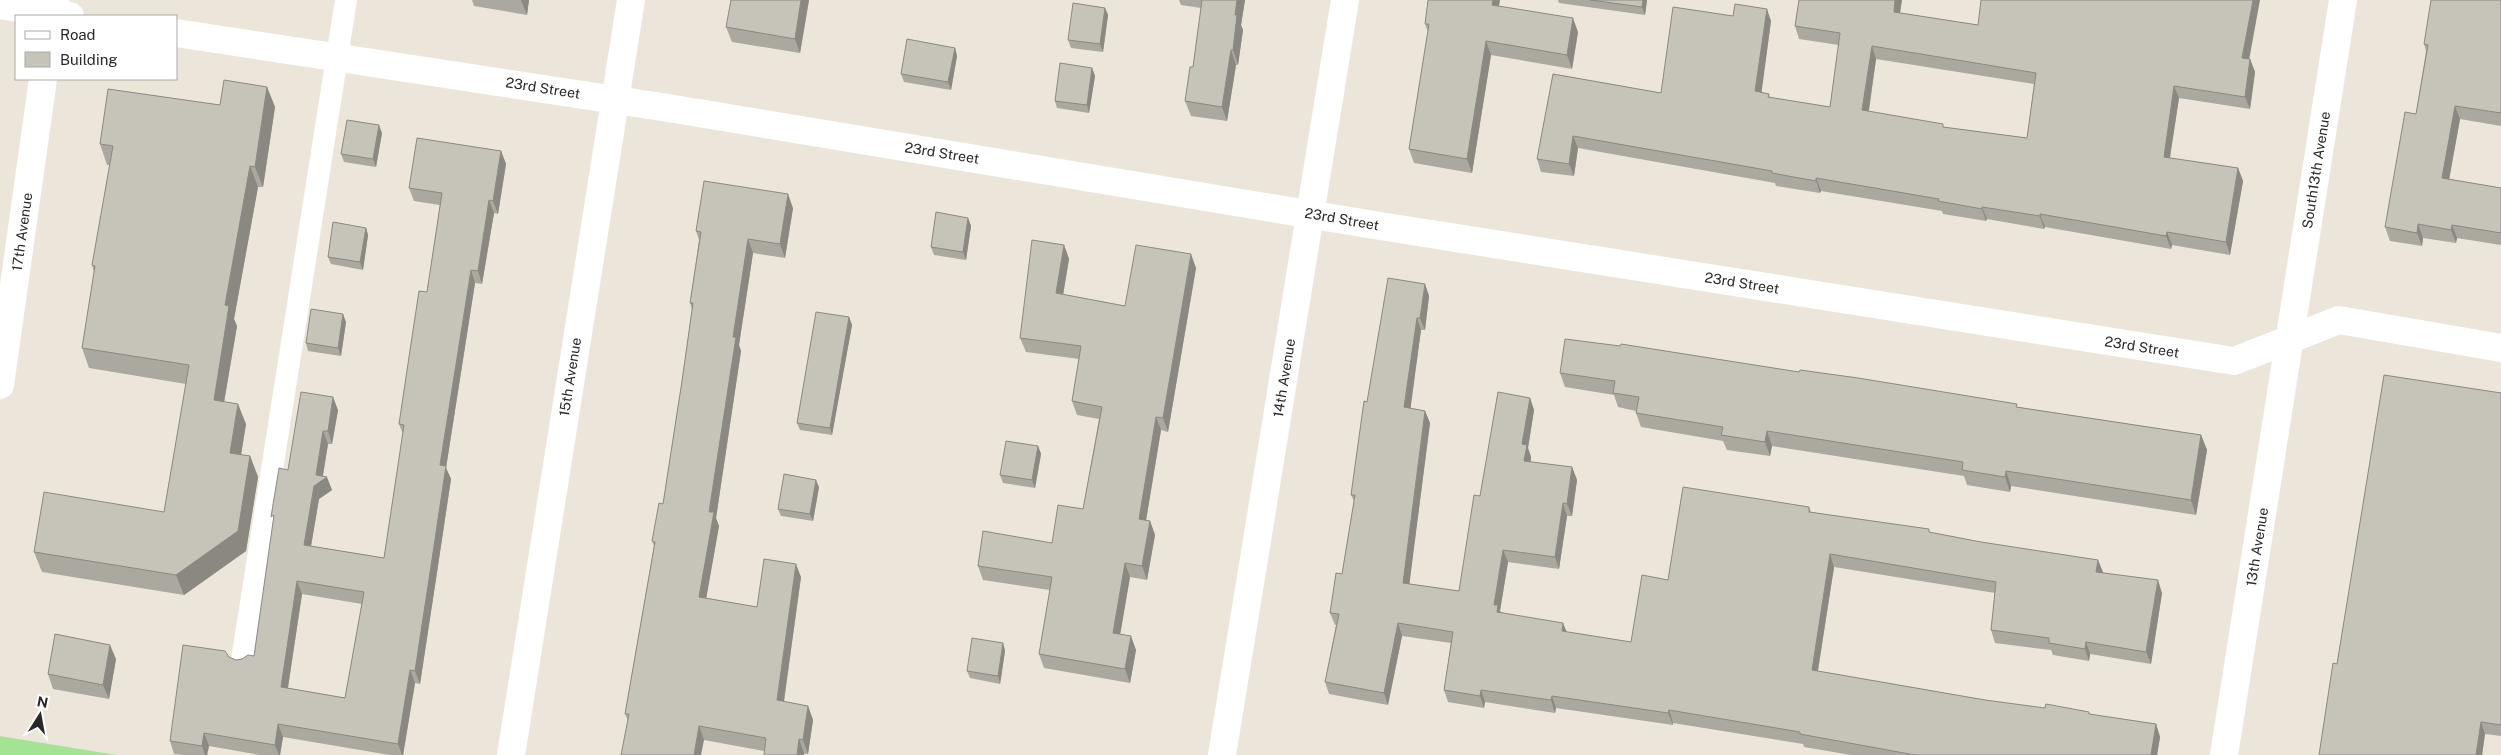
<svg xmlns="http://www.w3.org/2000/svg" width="2501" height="755" font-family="'Public Sans',sans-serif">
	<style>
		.green { fill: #a2e493 }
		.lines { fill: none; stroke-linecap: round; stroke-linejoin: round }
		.service { stroke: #fff; stroke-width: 22 }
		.minor { stroke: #fff; stroke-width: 28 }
		.tertiary { stroke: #fff; stroke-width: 28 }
		.wall { fill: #aaa89f; fill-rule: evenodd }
		.shaded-wall { fill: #8b8882 }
		.building { fill: #c6c3b9; stroke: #8b8882; fill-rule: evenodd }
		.labels { text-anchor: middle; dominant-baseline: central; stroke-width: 4; stroke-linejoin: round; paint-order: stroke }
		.street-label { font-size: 14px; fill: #282828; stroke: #fff }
	</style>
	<rect width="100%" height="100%" fill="#ebe6d9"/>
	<polygon class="green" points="0,736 116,755 0,755"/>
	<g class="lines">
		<polyline class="service" points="242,660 346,0"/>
		<g class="minor">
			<polyline points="0,5 70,16"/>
			<polyline points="176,33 662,107 1374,225 2234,361 2339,320 2501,348"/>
			<polyline points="511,755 631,0"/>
			<polyline points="1222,755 1345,0"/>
			<polyline points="2224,755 2343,0"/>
		</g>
		<g class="tertiary">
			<polyline points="52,16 55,0"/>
			<polyline points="0,385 43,79"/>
		</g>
	</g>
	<g class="wall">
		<polygon points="472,0 529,0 527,15 474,6"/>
		<polygon points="809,0 800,53 732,42 726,27"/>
		<polygon points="1179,0 1245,0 1241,25 1243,30 1238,65 1236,65 1227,121 1191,116 1185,101 1193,67 1201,8 1181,5"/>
		<polygon points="1558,0 1647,0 1645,15 1559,3"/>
		<path d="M1799,0H1902L1900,13L1978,25L2250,59L2255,72L2250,109L2179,98L2170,158L2238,168L2243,181L2230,255L2172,245L2171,249L2045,227L2044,229L1987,219L1986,221L1943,214L1942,211L1821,191L1820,193L1776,186L1775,183L1578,148L1574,176L1541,172L1537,159L1553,74L1661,93L1733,16L1771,21L1761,93L1769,94L1770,98L1830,107L1839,45L1799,39L1795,26ZM1876,59L2034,84L2027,138L1944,127L1869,111Z"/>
		<polygon points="2501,0 2501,126 2460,119 2449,179 2501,188 2501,245 2457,238 2456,243 2423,238 2422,246 2390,241 2385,227 2416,114 2426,51 2424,44"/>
		<polygon points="1499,6 1578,32 1572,69 1491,55 1472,173 1414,163 1409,149 1428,32 1425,24"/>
		<polygon points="1105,8 1108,15 1103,52 1071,48 1068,40"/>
		<polygon points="955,48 957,56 951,90 904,82 901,74"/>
		<polygon points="1092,68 1095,76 1089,113 1057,108 1055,101"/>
		<polygon points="267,87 275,107 263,187 258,187 234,319 237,326 224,402 246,424 241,455 250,456 258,477 246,551 184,595 42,572 34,552 164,512 186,384 89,368 82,348 94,272 92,265 110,165 107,165 100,144 220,105"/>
		<polygon points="382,133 376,167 344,162 341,154"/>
		<path d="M501,151L506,164L498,214L494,213L482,284L475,283L446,468L451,479L436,579L420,684L415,683L403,755H390L283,737L280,755H260L209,746L207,755H184L174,754L170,741L229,657L236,660L254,656L288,470L338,410L332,444H328L323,476L332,490L319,499L311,546L384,558L403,434L399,424L427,292L440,205L414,201L409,188ZM302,594L362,604L345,698L288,688Z"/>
		<polygon points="793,208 785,258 753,253 739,345 741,351 716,518 719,526 706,598 757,607 801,577 784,702 808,706 813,720 808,754 764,751 704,740 628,721 625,714 654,546 652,541 663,504 682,381 692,309 690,303 699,240 696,231"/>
		<polygon points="968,218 971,226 966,260 934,255 931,247"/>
		<polygon points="366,228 368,235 363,270 331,264 328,257"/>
		<polygon points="1064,245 1069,259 1063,295 1125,306 1196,268 1168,432 1161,430 1146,520 1150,521 1155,535 1147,580 1130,577 1120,634 1136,650 1130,683 1044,668 1039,654 1050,590 983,580 978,566 1052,543 1083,509 1099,419 1077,415 1072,401 1079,359 1026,352 1020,338"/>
		<polygon points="1425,284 1429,296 1425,330 1421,330 1410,408 1425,411 1430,423 1409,584 1459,591 1480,496 1530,398 1534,410 1528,448 1531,457 1531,462 1572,467 1577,480 1572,516 1567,516 1559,569 1508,562 1500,611 1501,612 1567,632 1631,642 1668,580 1809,507 1811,512 1930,533 2103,572 2102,573 2162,593 2151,664 2090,654 2089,661 2053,655 2051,650 1995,643 1991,630 1995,593 1834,567 1818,671 1985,700 2156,724 2160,737 2157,755 1851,755 1804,747 1803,744 1673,723 1673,725 1556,708 1555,713 1485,702 1484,708 1448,702 1444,690 1451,643 1402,636 1388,705 1329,694 1325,682 1336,625 1335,625 1330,613 1342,574 1354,501 1351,495 1367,402"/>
		<polygon points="849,317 852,325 832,435 800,430 797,423"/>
		<polygon points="346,322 341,356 308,351 306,343"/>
		<polygon points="1560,373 2018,407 2201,435 2207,450 2196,515 2011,486 2010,492 1967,485 1964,476 1772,446 1770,456 1727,450 1723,441 1641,427 1636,413 1636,411 1618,407 1614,395 1565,387"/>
		<polygon points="2501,393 2501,736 2485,734 2482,755 2319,755 2337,664"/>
		<polygon points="1038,446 1041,454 1035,488 1003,483 1000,475"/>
		<polygon points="819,487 813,521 781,516 778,509"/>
		<polygon points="1003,643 1005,651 1000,684 970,678 967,671"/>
		<polygon points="116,659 109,699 53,689 48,674"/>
	</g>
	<g class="shaded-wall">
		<polygon points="521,0 529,0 527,15"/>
		<polygon points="801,0 809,0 800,53 795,39"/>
		<polygon points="1237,0 1245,0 1241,25 1243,30 1238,65 1233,50 1235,15"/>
		<polygon points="1493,0 1500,0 1497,19 1492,5"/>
		<polygon points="1643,0 1647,0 1645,15 1642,7"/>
		<polygon points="1895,0 1902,0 1898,25 1894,12"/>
		<polygon points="2253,0 2260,0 2247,71 2242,58"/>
		<polygon points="1105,8 1108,15 1103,52 1100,44"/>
		<polygon points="1767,9 1771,21 1760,104 1755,91"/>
		<polygon points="1573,18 1578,32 1572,69 1567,55"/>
		<polygon points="1486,41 1491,55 1472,173 1467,159"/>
		<polygon points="1872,46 1876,59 1867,122 1862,110"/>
		<polygon points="955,48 957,56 951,90 948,82"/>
		<polygon points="1231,50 1236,65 1227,121 1222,107"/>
		<polygon points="2250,59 2255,72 2250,109 2245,97"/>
		<polygon points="1092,68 1095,76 1089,113 1087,105"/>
		<polygon points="2174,86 2179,98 2168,169 2164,157"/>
		<polygon points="267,87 275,107 263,187 255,167"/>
		<polygon points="2455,106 2460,119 2447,191 2442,178"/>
		<polygon points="379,125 382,133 376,167 373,159"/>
		<polygon points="1573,136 1578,148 1574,176 1569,164"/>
		<polygon points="501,151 506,164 498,214 493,201"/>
		<polygon points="250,166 258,187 234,319 237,326 221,420 214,400 225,305"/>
		<polygon points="2238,168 2243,181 2230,255 2226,242"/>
		<polygon points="1816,178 1821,191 1820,193 1816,181"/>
		<polygon points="788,194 793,208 785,258 780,244"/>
		<polygon points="489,200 494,213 482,284 478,271"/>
		<polygon points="1982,207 1987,219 1986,221 1982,209"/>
		<polygon points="2040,214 2045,227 2044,229 2040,216"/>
		<polygon points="968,218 971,226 966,260 963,252"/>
		<polygon points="2418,224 2423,238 2422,246 2417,233"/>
		<polygon points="2452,225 2457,238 2456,243 2451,230"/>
		<polygon points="366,228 368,235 363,270 360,262"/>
		<polygon points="2167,232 2172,245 2171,249 2166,236"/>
		<polygon points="748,239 753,253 739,345 741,351 716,518 719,526 704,611 699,597 709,512 733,337"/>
		<polygon points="1064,245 1069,259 1061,307 1056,293"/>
		<polygon points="1191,254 1196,268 1168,432 1163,418"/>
		<polygon points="471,270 475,283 446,468 451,479 436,579 420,684 415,671 440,465"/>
		<polygon points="1425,284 1429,296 1425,330 1420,318"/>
		<polygon points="343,314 346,322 341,356 338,348"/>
		<polygon points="849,317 852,325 832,435 830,428"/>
		<polygon points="1417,318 1421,330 1409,420 1404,407"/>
		<polygon points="333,397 338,410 332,444 328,431"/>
		<polygon points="1530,398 1534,410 1528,448 1531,457 1529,473 1524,461 1522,444"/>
		<polygon points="238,404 246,424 238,473 230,453"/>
		<polygon points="1425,411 1430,423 1408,595 1403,583"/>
		<polygon points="1156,417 1161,430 1144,533 1139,519"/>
		<polygon points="323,431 328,444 322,480 327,477 332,490 319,499 309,558 304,545"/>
		<polygon points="1767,431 1772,446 1770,456 1765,442"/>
		<polygon points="2201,435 2207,450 2196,515 2191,500"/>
		<polygon points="1038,446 1041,454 1035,488 1032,480"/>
		<polygon points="250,456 258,477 246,551 184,595 176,575"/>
		<polygon points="1572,467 1577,480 1572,516 1567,504"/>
		<polygon points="2006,471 2011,486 2010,492 2005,477"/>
		<polygon points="816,480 819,487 813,521 810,514"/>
		<polygon points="1563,503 1567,516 1559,569 1555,557"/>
		<polygon points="1150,521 1155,535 1147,580 1142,566"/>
		<polygon points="1503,550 1508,562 1500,611 1503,618 1502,624 1494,605"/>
		<polygon points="1830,554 1834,567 1816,682 1812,670"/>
		<polygon points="2098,560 2103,572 2101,584 2096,572"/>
		<polygon points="1125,563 1130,577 1118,647 1113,633"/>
		<polygon points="796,564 801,577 782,714 777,700"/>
		<polygon points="2158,580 2162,593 2151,664 2146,652"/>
		<polygon points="297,581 302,594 286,700 281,687"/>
		<polygon points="1398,623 1402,636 1388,705 1384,693"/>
		<polygon points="1563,623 1568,635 1562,631"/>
		<polygon points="1131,636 1136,650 1130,683 1125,669"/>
		<polygon points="2086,642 2090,654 2089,661 2085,649"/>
		<polygon points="1003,643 1005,651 1000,684 998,676"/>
		<polygon points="110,645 116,659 109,699 103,685"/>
		<polygon points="410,670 415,683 403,755 402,755 398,744"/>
		<polygon points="1481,690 1485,702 1484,708 1480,696"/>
		<polygon points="1552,696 1556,708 1555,713 1551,700"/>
		<polygon points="808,706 813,720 808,754 803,740"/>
		<polygon points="1669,710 1673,723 1673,725 1668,713"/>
		<polygon points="2481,722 2485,734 2482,755 2476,755"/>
		<polygon points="278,724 283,737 280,755 279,755 275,745"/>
		<polygon points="2156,724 2160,737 2157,755 2151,755"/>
		<polygon points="699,726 704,740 701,755 694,755"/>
		<polygon points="204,733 209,746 207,755 205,755 202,746"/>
		<polygon points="799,739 804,753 804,755 797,755"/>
	</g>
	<g class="building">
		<polygon points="731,0 801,0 795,39 726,27"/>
		<polygon points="1202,0 1237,0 1235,15 1237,15 1233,50 1231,50 1222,107 1185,101 1190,67 1193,67"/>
		<polygon points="1428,0 1493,0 1492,5 1573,18 1567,55 1486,41 1467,159 1409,149 1429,24 1425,24"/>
		<polygon points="1590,0 1643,0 1642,7"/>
		<path d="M1799,0H1895L1894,12L1978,25L1981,0H2253L2242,58L2250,59L2245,97L2174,86L2164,157L2238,168L2226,242L2167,232L2166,236L2040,214V216L1982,207V209L1938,201L1939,199L1816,178V181L1772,173V171L1573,136L1569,164L1537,159L1553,74L1661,93L1673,7L1733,16L1735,4L1767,9L1755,91L1769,94L1768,97L1830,107L1840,33L1795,26ZM1872,46L2036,73L2027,138L1943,127V124L1862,110Z"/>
		<polygon points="2431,0 2501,0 2501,113 2455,106 2442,178 2501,188 2501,233 2452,225 2451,230 2418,224 2417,233 2385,227 2405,112 2416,114 2428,45 2424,44"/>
		<polygon points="1073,3 1105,8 1100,44 1068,40"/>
		<polygon points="907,39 955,48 948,82 901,74"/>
		<polygon points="1060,63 1092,68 1087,105 1055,101"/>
		<polygon points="224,80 267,87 255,167 250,166 225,305 229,306 214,400 238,404 230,453 250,456 238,531 176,575 34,552 44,492 164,512 189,365 82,348 95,266 92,265 113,146 100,144 108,89 220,105"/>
		<polygon points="347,120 379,125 373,159 341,154"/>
		<path d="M417,138L501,151L493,201L489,200L478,271L471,270L440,465L446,466L431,566L415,671L410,670L398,744L278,724L275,745L204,733L202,746L170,741L183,645L225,651L229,657L236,660L242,659L248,655L254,656L274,515L271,517L279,468L288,470L301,392L333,397L328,431H323L316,475L327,477L314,486L304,545L384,558L404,425L399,424L412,337L419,291L427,292L442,193L409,188ZM297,581L364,592L345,698L281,687Z"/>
		<polygon points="704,181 788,194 780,244 748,239 733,337 736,337 709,512 714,512 699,597 757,607 764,559 796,564 777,700 808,706 803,740 799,739 797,755 764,755 766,738 699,726 694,755 621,755 629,714 625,714 655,542 652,541 659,503 663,504 682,381 693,303 690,303 701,232 696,231"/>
		<polygon points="936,212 968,218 963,252 931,247"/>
		<polygon points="333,222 366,228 360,262 328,257"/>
		<polygon points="1032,240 1064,245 1056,293 1125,306 1136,245 1191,254 1163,418 1156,417 1139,519 1150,521 1142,566 1125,563 1113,633 1131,636 1125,669 1039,654 1052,577 978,566 983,531 1052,543 1058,505 1083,509 1102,407 1072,401 1081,346 1020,338"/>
		<polygon points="1388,278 1425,284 1420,318 1417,318 1404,407 1425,411 1403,583 1459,591 1474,495 1480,496 1498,392 1530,398 1522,444 1527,445 1524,461 1572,467 1567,504 1563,503 1555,557 1503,550 1494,605 1498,605 1497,612 1563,623 1562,631 1631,642 1642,575 1668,580 1683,487 1809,507 1809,512 1929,529 1929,532 1981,542 2098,560 2096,572 2158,580 2146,652 2086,642 2085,649 2049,643 2049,638 1991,630 1996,582 1830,554 1812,670 1985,700 2045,708 2046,704 2089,712 2089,714 2156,724 2151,755 1915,755 1800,734 1800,732 1669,710 1668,713 1552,696 1551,700 1481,690 1480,696 1444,690 1453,632 1398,623 1384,693 1325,682 1339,614 1330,613 1336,573 1342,574 1355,495 1351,495 1364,401 1367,402"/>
		<polygon points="311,309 343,314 338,348 306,343"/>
		<polygon points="816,312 849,317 830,428 797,423"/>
		<polygon points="1565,339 1620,346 1621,344 1799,372 1800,370 1858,378 2017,404 2016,407 2201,435 2191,500 2006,471 2005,477 1962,470 1963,462 1767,431 1765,442 1721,435 1723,427 1636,413 1639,397 1613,393 1615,381 1560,373"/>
		<polygon points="2384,375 2501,393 2501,725 2481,722 2476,755 2319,755 2333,663 2337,664"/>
		<polygon points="1006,441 1038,446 1032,480 1000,475"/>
		<polygon points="784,474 816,480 810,514 778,509"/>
		<polygon points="55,634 110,645 103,685 48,674"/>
		<polygon points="972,638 1003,643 998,676 967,671"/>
	</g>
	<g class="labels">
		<g class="street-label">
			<text transform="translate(543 88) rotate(9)">23rd Street</text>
			<text transform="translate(942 153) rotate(9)">23rd Street</text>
			<text transform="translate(2316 170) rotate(-81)">South13th Avenue</text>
			<text transform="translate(1342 219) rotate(10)">23rd Street</text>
			<text transform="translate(22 232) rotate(-82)">17th Avenue</text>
			<text transform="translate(1742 283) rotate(9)">23rd Street</text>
			<text transform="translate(2142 347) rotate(9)">23rd Street</text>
			<text transform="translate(570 377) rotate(-81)">15th Avenue</text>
			<text transform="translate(1284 378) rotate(-81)">14th Avenue</text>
			<text transform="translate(2257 547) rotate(-81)">13th Avenue</text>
		</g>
	</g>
	<rect x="15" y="15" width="162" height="65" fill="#ffffff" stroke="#a9a9a9"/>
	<rect x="25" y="31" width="25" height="8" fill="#ffffff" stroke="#a9a9a9"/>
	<text x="60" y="40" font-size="15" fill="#282828">Road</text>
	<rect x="25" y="52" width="25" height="15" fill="#c6c3b9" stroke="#a9a9a9"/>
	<text x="60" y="65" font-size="15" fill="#282828">Building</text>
	<g transform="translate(40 715) rotate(11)" stroke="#ffffff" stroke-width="4" paint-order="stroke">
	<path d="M0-4L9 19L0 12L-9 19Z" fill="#282828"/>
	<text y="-8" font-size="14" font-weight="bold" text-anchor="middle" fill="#282828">N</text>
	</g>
</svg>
